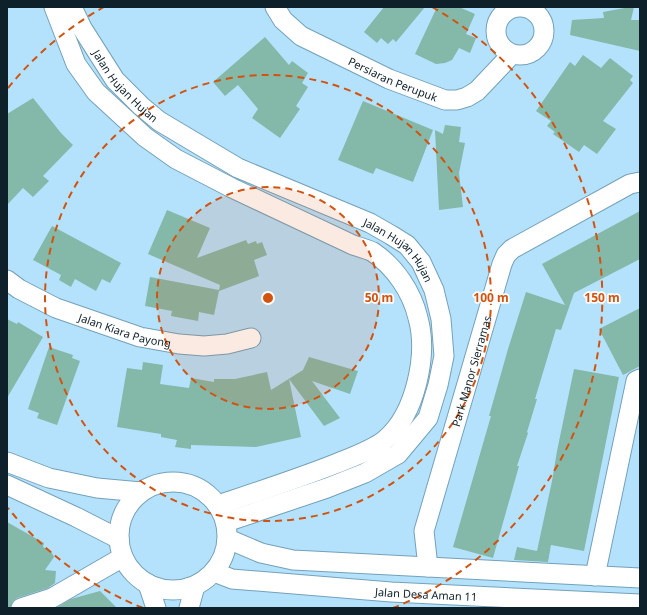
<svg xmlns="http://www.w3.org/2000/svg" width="647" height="615" font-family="'Noto Sans',sans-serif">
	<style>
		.building { fill: #84b8a8 }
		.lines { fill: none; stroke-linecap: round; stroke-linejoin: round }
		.minor-casing { stroke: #74a1b9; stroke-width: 21 }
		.minor { stroke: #fff; stroke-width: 19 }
		.ring { fill: none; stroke: #d2530f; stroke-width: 2; stroke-dasharray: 7 5 }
		.labels { text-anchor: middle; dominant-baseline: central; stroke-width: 3.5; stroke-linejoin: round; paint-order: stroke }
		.street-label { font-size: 11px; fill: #0e2029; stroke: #fcfcfc }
		.centre { fill: #d2530f; stroke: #fcfcfc; stroke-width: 2 }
		.ring-label { font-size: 12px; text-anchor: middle; font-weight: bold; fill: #d2530f; stroke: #fcfcfc; stroke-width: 3.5; stroke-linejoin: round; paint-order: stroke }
	</style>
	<rect width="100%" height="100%" fill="#b4e2fd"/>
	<g class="building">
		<polygon points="384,7 425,7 396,42 393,39 388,44 381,38 377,43 364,32"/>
		<polygon points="437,7 459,7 475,14 466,34 476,38 470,53 459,48 452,60 445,63 436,64 415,54"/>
		<polygon points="630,7 634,7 631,20 640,20 640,51 570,35 572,20 604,18 603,12"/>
		<polygon points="265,37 289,65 292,61 308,73 302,83 308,87 296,106 300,109 280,138 252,118 258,109 238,85 225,96 213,82"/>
		<polygon points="583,55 601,68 610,58 633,76 630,80 633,83 603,121 616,129 597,154 584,145 579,152 553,134 555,132 547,126 551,121 536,111 570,62 575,66"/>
		<polygon points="33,98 61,133 73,145 43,176 49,181 33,197 23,188 7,205 7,114"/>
		<polygon points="363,101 433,130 413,182 376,168 373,174 338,160"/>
		<polygon points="445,125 461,127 459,142 465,143 459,173 463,207 439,210 435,130 443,134"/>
		<polygon points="167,210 210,228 197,258 246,240 248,244 256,241 257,244 262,242 267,255 254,260 259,276 219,291 214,315 199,312 198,321 171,316 172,311 145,306 150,277 219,290 220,285 148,254"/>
		<polygon points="640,211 640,259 574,293 561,330 556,329 535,399 537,399 527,432 528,433 517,466 519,466 493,558 453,547 491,416 489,416 508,349 526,292 565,305 542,264"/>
		<polygon points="52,226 121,263 110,283 102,279 96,291 75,279 71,287 59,280 61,275 33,260"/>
		<polygon points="640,308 640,366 623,375 599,329"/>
		<polygon points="7,319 17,324 18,322 43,337 7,398"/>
		<polygon points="49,347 73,355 72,358 80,361 57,425 37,418 39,413 28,409"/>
		<polygon points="309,357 358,371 350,394 312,381 340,418 324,426 289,379 301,437 256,447 191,445 191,449 175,447 177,440 161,437 161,434 117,427 127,368 142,370 143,362 163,365 160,384 189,388 191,378 214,382 214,379 235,379 267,372 271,390 303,370"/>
		<polygon points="574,369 619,377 584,551 551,545 548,562 514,560 517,547 537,551 552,481 557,451"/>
		<polygon points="7,522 44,543 43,547 51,551 54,557 45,570 56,571 55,583 48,588 17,598 13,601 10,608 7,608"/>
		<polygon points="100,591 117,608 56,608 71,599"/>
	</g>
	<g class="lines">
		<defs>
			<g id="minor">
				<path d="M54,7L76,64L96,92L145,137L176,159L232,188L353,245C359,247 367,249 373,252C395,267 412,292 418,318C428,354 416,413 386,439C375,449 350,458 335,464C297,479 257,492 218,505"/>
				<path id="s1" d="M72,7L82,28L115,80L141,106L159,121L238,168L370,223L391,235L407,245L421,262L434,290L441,319L444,356L438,385L428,418L398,454L365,473L327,488L226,522"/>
				<path id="s2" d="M275,7L283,20L301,36L389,79L445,100H457L467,97L477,91L512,54"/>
				<circle cx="520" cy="31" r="24"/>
				<path id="s3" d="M7,280L19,289L56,308L140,337L179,344L204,346L227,344L251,338"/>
				<polyline points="7,462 49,478 97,488 141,492"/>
				<circle cx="173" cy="536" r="54"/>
				<polyline points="7,485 76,517 119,539"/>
				<polyline points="228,539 261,553 293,560 640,578"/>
				<path id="s4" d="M428,567L424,531L502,264L506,255L512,249L630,184L640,182"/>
				<path id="s5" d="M214,572L232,579L391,592L640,604"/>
				<polyline points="595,576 636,381 640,379"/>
				<polyline points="148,584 156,608"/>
				<polyline points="21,608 52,598 123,557"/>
				<polyline points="189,608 195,586"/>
			</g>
		</defs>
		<use href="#minor" class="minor-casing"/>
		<use href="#minor" class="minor"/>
	</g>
	<circle cx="268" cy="298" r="111" fill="#d2530f" fill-opacity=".12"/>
	<g class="ring">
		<circle cx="268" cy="298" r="111"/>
		<circle cx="268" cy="298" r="223"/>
		<path d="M143 608A334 334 0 0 1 8 508M8 88A334 334 0 0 1 104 7M432 7A334 334 0 0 1 393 608"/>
	</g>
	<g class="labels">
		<g class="street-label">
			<text stroke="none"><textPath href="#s2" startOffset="141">Persiaran Perupuk</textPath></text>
			<text stroke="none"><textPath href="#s1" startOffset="96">Jalan Hujan Hujan</textPath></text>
			<text stroke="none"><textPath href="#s1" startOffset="420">Jalan Hujan Hujan</textPath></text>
			<text stroke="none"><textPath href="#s3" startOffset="129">Jalan Kiara Payong</textPath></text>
			<text stroke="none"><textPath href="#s4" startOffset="203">Park Manor Sierramas</textPath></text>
			<text stroke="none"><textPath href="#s5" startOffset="214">Jalan Desa Aman 11</textPath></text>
		</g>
	</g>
	<circle cx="268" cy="298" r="6" class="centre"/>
	<g class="ring-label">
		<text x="379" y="302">50 m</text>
		<text x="491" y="302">100 m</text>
		<text x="602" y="302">150 m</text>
	</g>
	<rect width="647" height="615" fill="none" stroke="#0e2029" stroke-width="16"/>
</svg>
